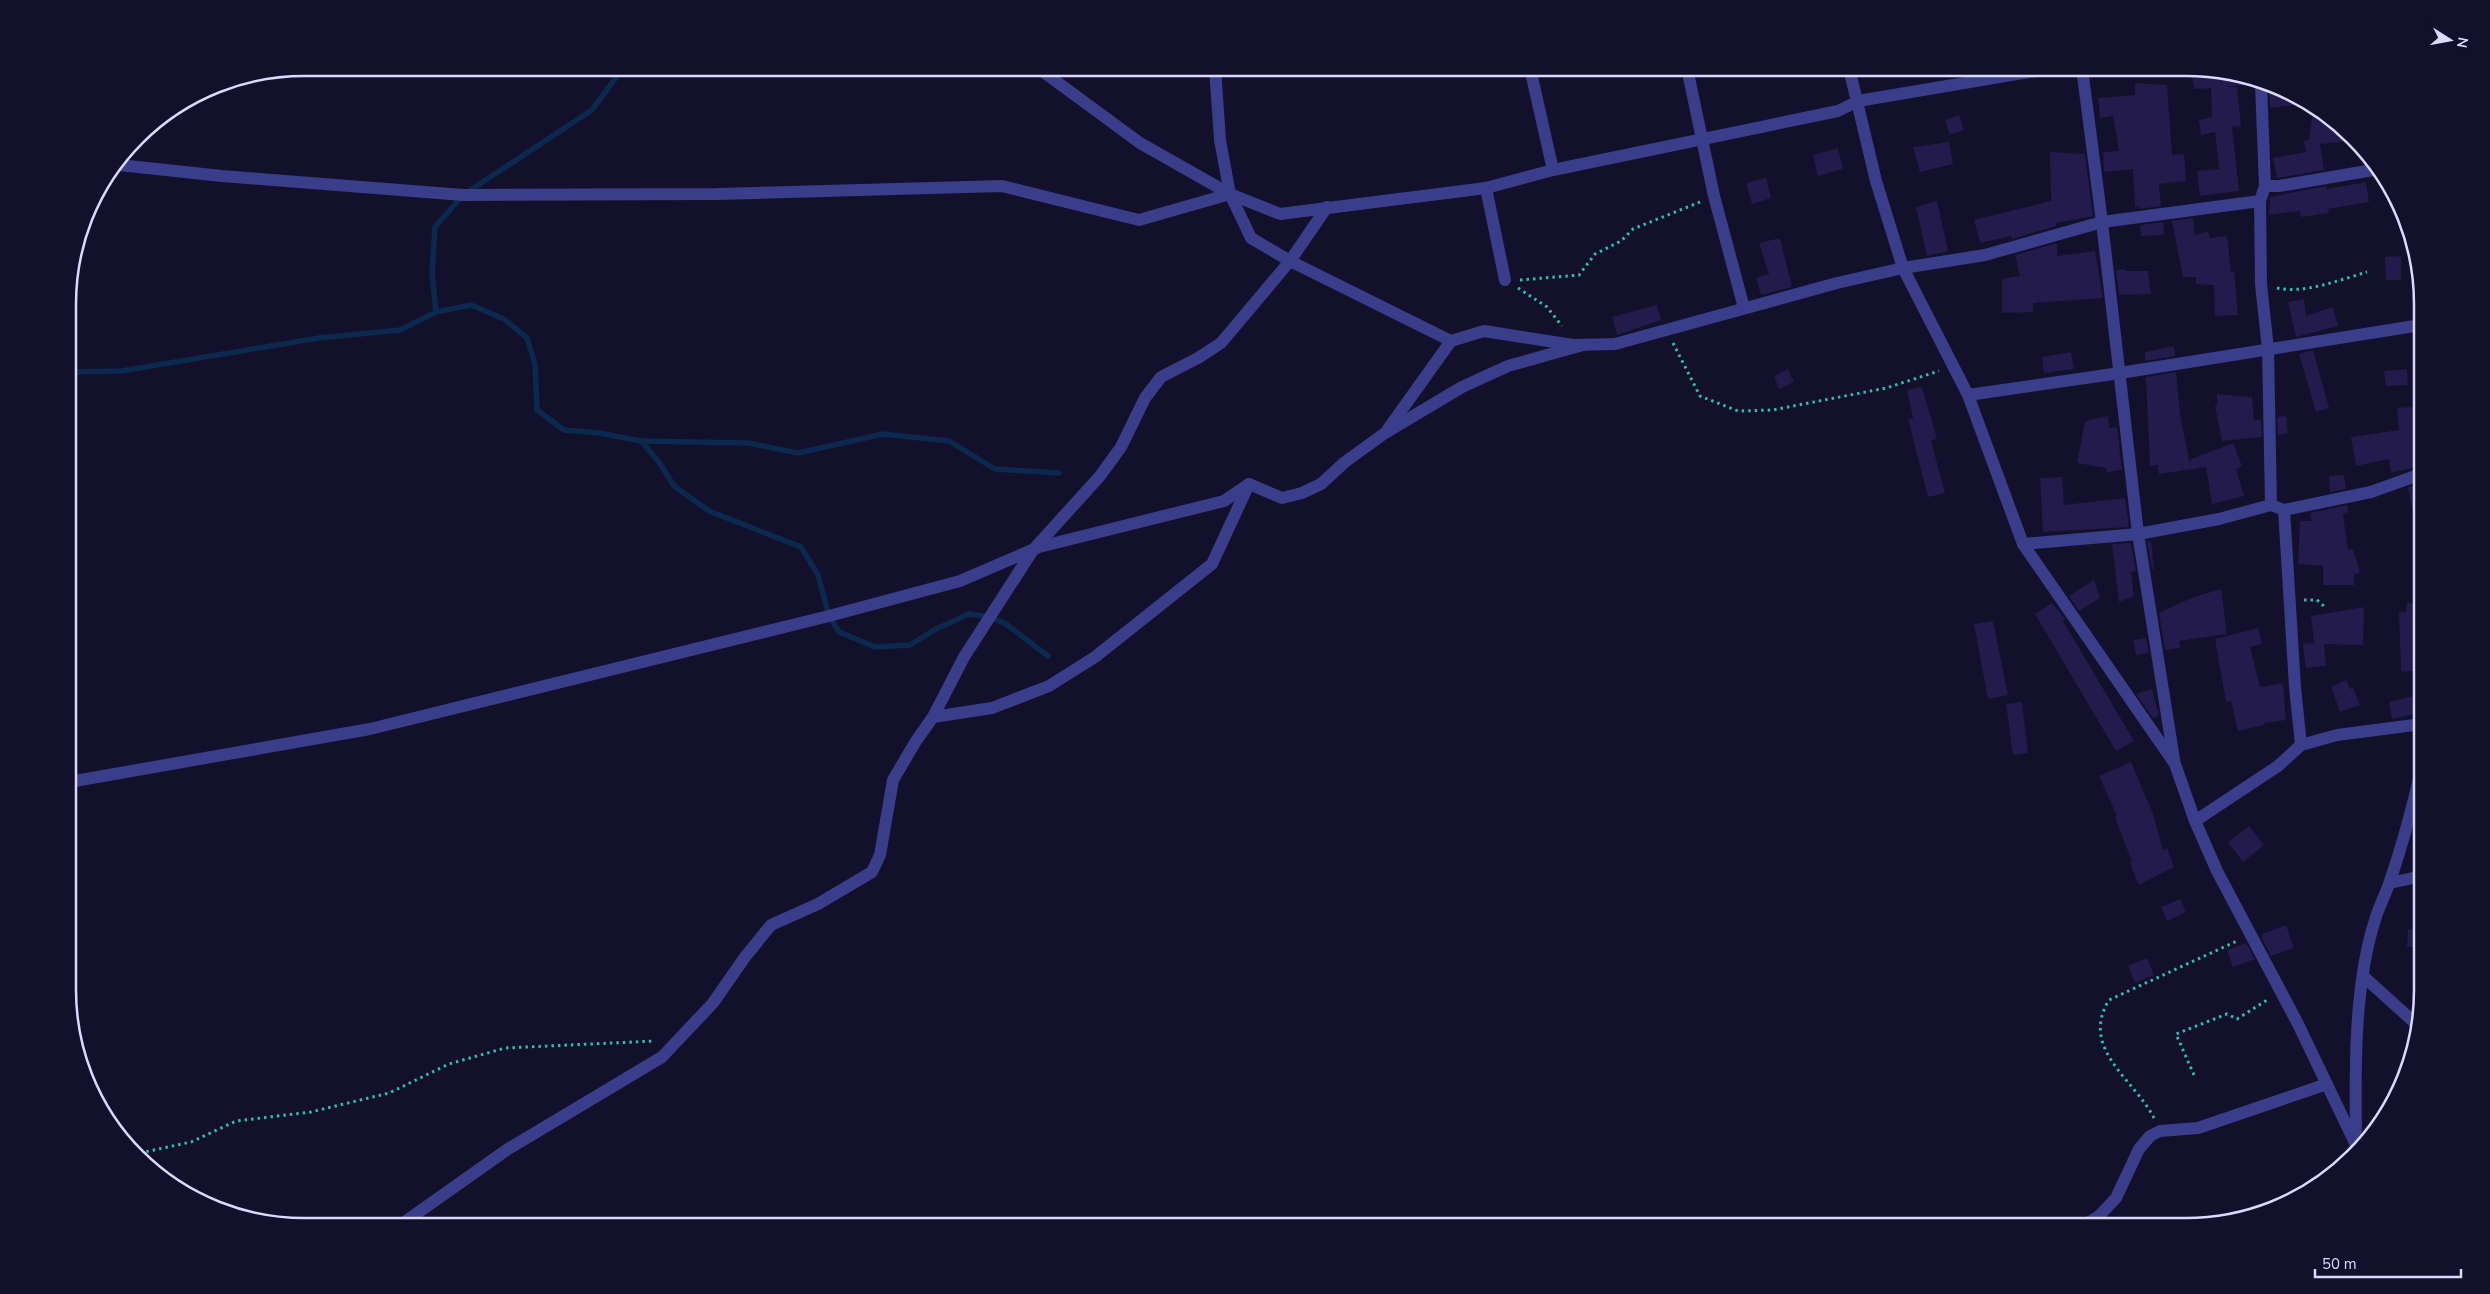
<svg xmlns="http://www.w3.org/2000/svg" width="2490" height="1294" font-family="'Nunito Sans',sans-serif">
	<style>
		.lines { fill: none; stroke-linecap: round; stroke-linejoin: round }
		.stream { stroke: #0b294e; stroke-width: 5.5 }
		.building { fill: #221b4c }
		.path { stroke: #2dbfab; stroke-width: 3; stroke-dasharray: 2.5 4; stroke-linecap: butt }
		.minor { stroke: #3a3d8a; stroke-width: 12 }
		.rim { fill: none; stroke: #dbd9ff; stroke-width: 2.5 }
	</style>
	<rect width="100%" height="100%" fill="#12102a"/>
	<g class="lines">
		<g class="stream">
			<polyline points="436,312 432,273 435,227 463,195 592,110 623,68"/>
			<polyline points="68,372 121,371 319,338 400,330 436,312 471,305 504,319 527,338 535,364 537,410 564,430 599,433 641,441 659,462 674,486 709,511 801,547 818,575 829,616 839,632 875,647 910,645 936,629 969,614 990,617 1006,624 1048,656"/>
			<polyline points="641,441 748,443 798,453 883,434 949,441 995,469 1059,473"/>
		</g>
	</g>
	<g class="building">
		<polygon points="2191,69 2246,82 2246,85 2225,87 2237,87 2241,126 2232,127 2239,191 2200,196 2197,171 2219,169 2215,132 2201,135 2199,120 2212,117 2211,88 2194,89"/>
		<polygon points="2135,83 2167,85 2172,155 2184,154 2186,181 2159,184 2161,206 2139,209 2139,206 2135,207 2133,169 2104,172 2103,152 2119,151 2113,116 2100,118 2098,98 2135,95"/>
		<polygon points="2288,91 2294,95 2295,105 2270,108 2269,93"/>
		<polygon points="2313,111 2350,141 2320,144 2324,170 2277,178 2273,158 2306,152 2304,141 2309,140"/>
		<polygon points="1959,115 1964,130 1950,135 1945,120"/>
		<polygon points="1949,142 1953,164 1920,172 1913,147"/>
		<polygon points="1838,148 1843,169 1818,176 1813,155"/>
		<polygon points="2050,152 2085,154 2093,216 2056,223 2056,226 2012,239 2011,236 1980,243 1974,220 2051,201"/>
		<polygon points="1766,178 1771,198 1752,204 1746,183"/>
		<polygon points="2366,182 2369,202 2328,209 2329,213 2301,217 2300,211 2269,215 2270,197 2326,186 2327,189"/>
		<polygon points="1937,201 1948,251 1927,256 1916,207"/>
		<polygon points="2193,218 2195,235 2208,231 2210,238 2227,236 2231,272 2234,271 2238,315 2215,316 2214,285 2196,284 2196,277 2183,277 2172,221"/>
		<polygon points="2163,222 2164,235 2141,236 2140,225"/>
		<polygon points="1780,238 1792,287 1761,295 1756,278 1769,274 1759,243"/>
		<polygon points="2057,243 2057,256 2095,251 2103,298 2033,303 2033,312 2002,313 2002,279 2020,276 2015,255"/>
		<polygon points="2401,256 2401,280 2386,280 2385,257"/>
		<polygon points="2125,269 2125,271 2148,271 2151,294 2119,295 2116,270"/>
		<polygon points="2304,299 2306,316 2333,307 2338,326 2296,337 2288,302"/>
		<polygon points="1657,305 1661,320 1617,335 1612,317"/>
		<polygon points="2174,346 2175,356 2145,361 2145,352"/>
		<polygon points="2313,350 2329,408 2316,412 2299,354"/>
		<polygon points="2071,352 2074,369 2044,373 2042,357"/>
		<polygon points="1788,369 1794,382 1779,389 1774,376"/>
		<polygon points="2407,369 2408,385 2386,386 2384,371"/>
		<polygon points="2176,372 2180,414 2189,460 2233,443 2242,466 2236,469 2244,496 2212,504 2206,467 2159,474 2158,465 2150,466 2146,377"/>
		<polygon points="1922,387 1937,439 1931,441 1945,493 1928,497 1908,419 1913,418 1907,390"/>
		<polygon points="2217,394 2252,397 2254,420 2261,420 2262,437 2222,441 2215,406 2217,405"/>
		<polygon points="2414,407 2414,427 2421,426 2421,466 2391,473 2389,459 2356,466 2351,437 2399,430 2397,408"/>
		<polygon points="2108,416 2109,428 2117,427 2122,470 2107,472 2106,468 2077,463 2085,421"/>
		<polygon points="2286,416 2288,433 2278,435 2277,417"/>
		<polygon points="2344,475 2346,489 2330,492 2329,476"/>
		<polygon points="2062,477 2064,505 2125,498 2129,527 2043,532 2040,478"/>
		<polygon points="2421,483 2421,514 2413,514 2408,487"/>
		<polygon points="2347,505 2348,512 2343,514 2348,550 2353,549 2360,572 2354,575 2354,585 2323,585 2323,566 2298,564 2300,521 2312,521 2310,513"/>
		<polygon points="2151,541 2154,569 2152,569 2147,542"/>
		<polygon points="2131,543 2136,571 2131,572 2134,596 2119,602 2112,544"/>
		<polygon points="2094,580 2100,598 2079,611 2069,596"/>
		<polygon points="2221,589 2227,634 2179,641 2180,648 2165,650 2159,613 2191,598"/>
		<polygon points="2052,603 2065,619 2063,621 2134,741 2116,751 2035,614"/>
		<polygon points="2407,603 2421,604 2422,670 2401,672 2399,612 2406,612"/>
		<polygon points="2364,607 2363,645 2324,644 2326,666 2306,668 2303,644 2314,643 2311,616"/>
		<polygon points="1993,621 2008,695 1988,699 1974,624"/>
		<polygon points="2258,628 2262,644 2250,647 2260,687 2283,683 2286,720 2264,723 2264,725 2238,731 2231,701 2226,702 2215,639"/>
		<polygon points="2146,638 2149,653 2136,655 2133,640"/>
		<polygon points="2346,680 2350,689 2353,688 2360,705 2340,712 2331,687"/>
		<polygon points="2152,689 2159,716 2153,718 2136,694"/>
		<polygon points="2422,694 2420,713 2392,719 2389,702"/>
		<polygon points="2022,702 2028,753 2013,755 2006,704"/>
		<polygon points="2131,762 2153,814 2163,850 2167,848 2174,867 2139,885 2130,863 2132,862 2115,817 2117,816 2099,776"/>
		<polygon points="2249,826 2264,845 2243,862 2228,842"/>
		<polygon points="2180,899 2186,912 2167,921 2161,907"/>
		<polygon points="2286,925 2294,948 2271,956 2262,938 2262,934"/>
		<polygon points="2408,929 2422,930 2422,947 2407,947"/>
		<polygon points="2246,943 2255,959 2233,967 2227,950"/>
		<polygon points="2147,958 2154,975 2135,983 2128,966"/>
	</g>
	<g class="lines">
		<g class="path">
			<polyline points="1520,280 1579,275 1595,254 1621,241 1633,229 1700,202"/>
			<polyline points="1518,288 1547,307 1562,326"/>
			<path d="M2277,288C2305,294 2339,280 2367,272"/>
			<polyline points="1673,343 1700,396 1738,411 1773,410 1886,388 1939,371"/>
			<polyline points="2304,600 2317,600 2325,607"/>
			<polyline points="2194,1075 2176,1034 2227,1014 2237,1019 2267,1000"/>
			<path d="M2154,1118C2135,1080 2079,1049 2109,1000L2237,941"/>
			<polyline points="140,1153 191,1142 236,1121 311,1112 389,1093 449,1064 505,1048 655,1041"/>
			<polyline points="361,1226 385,1220"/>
		</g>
		<g class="minor">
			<polyline points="1038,68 1140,143 1230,194 1280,214 1486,188 1553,170 1838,111 1858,101 2053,68"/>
			<polyline points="1215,68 1220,140 1230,194 1251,238 1290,261 1451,341 1484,331 1573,345 1615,344 1837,283 1903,268 1985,255 2102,222 2260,201 2265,186 2279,186 2379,169"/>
			<polyline points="1530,68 1553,170"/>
			<polyline points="1687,68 1714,196 1744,308"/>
			<polyline points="1849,68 1876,181 1903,268 1968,395 2023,544 2175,764 2195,821 2217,871 2298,1024 2356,1145"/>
			<polyline points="2082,68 2102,222 2138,534 2174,759"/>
			<polyline points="2261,85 2265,186"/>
			<polyline points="119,165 222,176 463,195 718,194 1002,186 1139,220 1230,194"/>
			<polyline points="1486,188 1505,280"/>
			<polyline points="2260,201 2261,284 2268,349 2271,505"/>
			<polyline points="1968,395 2120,373 2421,325"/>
			<polyline points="1388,429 1451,341"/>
			<polyline points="2284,510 2295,687 2301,745"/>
			<polyline points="2023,544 2138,534 2219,519 2271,505 2284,510 2371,492 2421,474"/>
			<polyline points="933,717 992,708 1049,686 1095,657 1212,564 1249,484"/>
			<polyline points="69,782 370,729 829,616 960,581 1039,547 1224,501 1249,484 1282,498 1302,493 1321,484 1345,462 1385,433 1462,387 1508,366 1583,345"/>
			<polyline points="2195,821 2278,766 2301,745 2337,735 2422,724"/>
			<polyline points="2390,883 2422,876"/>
			<polyline points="2363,976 2415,1023"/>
			<path d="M2356,1140C2355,1071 2354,985 2375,920C2379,906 2386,894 2390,881C2403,843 2413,805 2422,766"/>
			<polyline points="399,1226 508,1149 662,1057 713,1003 745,957 771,925 818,904 872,872 880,855 893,780 916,741 933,717 964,657 1033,550 1100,476 1121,447 1145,398 1161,377 1198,358 1221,343 1290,261 1327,207"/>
			<polyline points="2083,1226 2099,1216 2116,1198 2139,1149 2150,1136 2160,1131 2198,1128 2327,1084"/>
		</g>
	</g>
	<path d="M0 0H2490V1294H0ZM304 76H2186A228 228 0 0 1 2414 304V990A228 228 0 0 1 2186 1218H304A228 228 0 0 1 76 990V304A228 228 0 0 1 304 76Z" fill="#12102a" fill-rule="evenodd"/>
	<path class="rim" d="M304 76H2186A228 228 0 0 1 2414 304V990A228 228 0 0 1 2186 1218H304A228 228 0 0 1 76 990V304A228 228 0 0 1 304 76Z"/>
	<g transform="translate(2450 40) rotate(101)" stroke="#12102a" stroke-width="4" paint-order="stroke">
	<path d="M0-4L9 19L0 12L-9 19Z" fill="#dbd9ff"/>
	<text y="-8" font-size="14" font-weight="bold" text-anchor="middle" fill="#dbd9ff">N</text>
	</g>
	<path d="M2315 1269v8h146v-8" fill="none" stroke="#dbd9ff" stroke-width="2.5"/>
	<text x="2322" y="1269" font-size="15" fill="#dbd9ff" stroke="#12102a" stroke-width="4" paint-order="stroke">50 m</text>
</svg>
